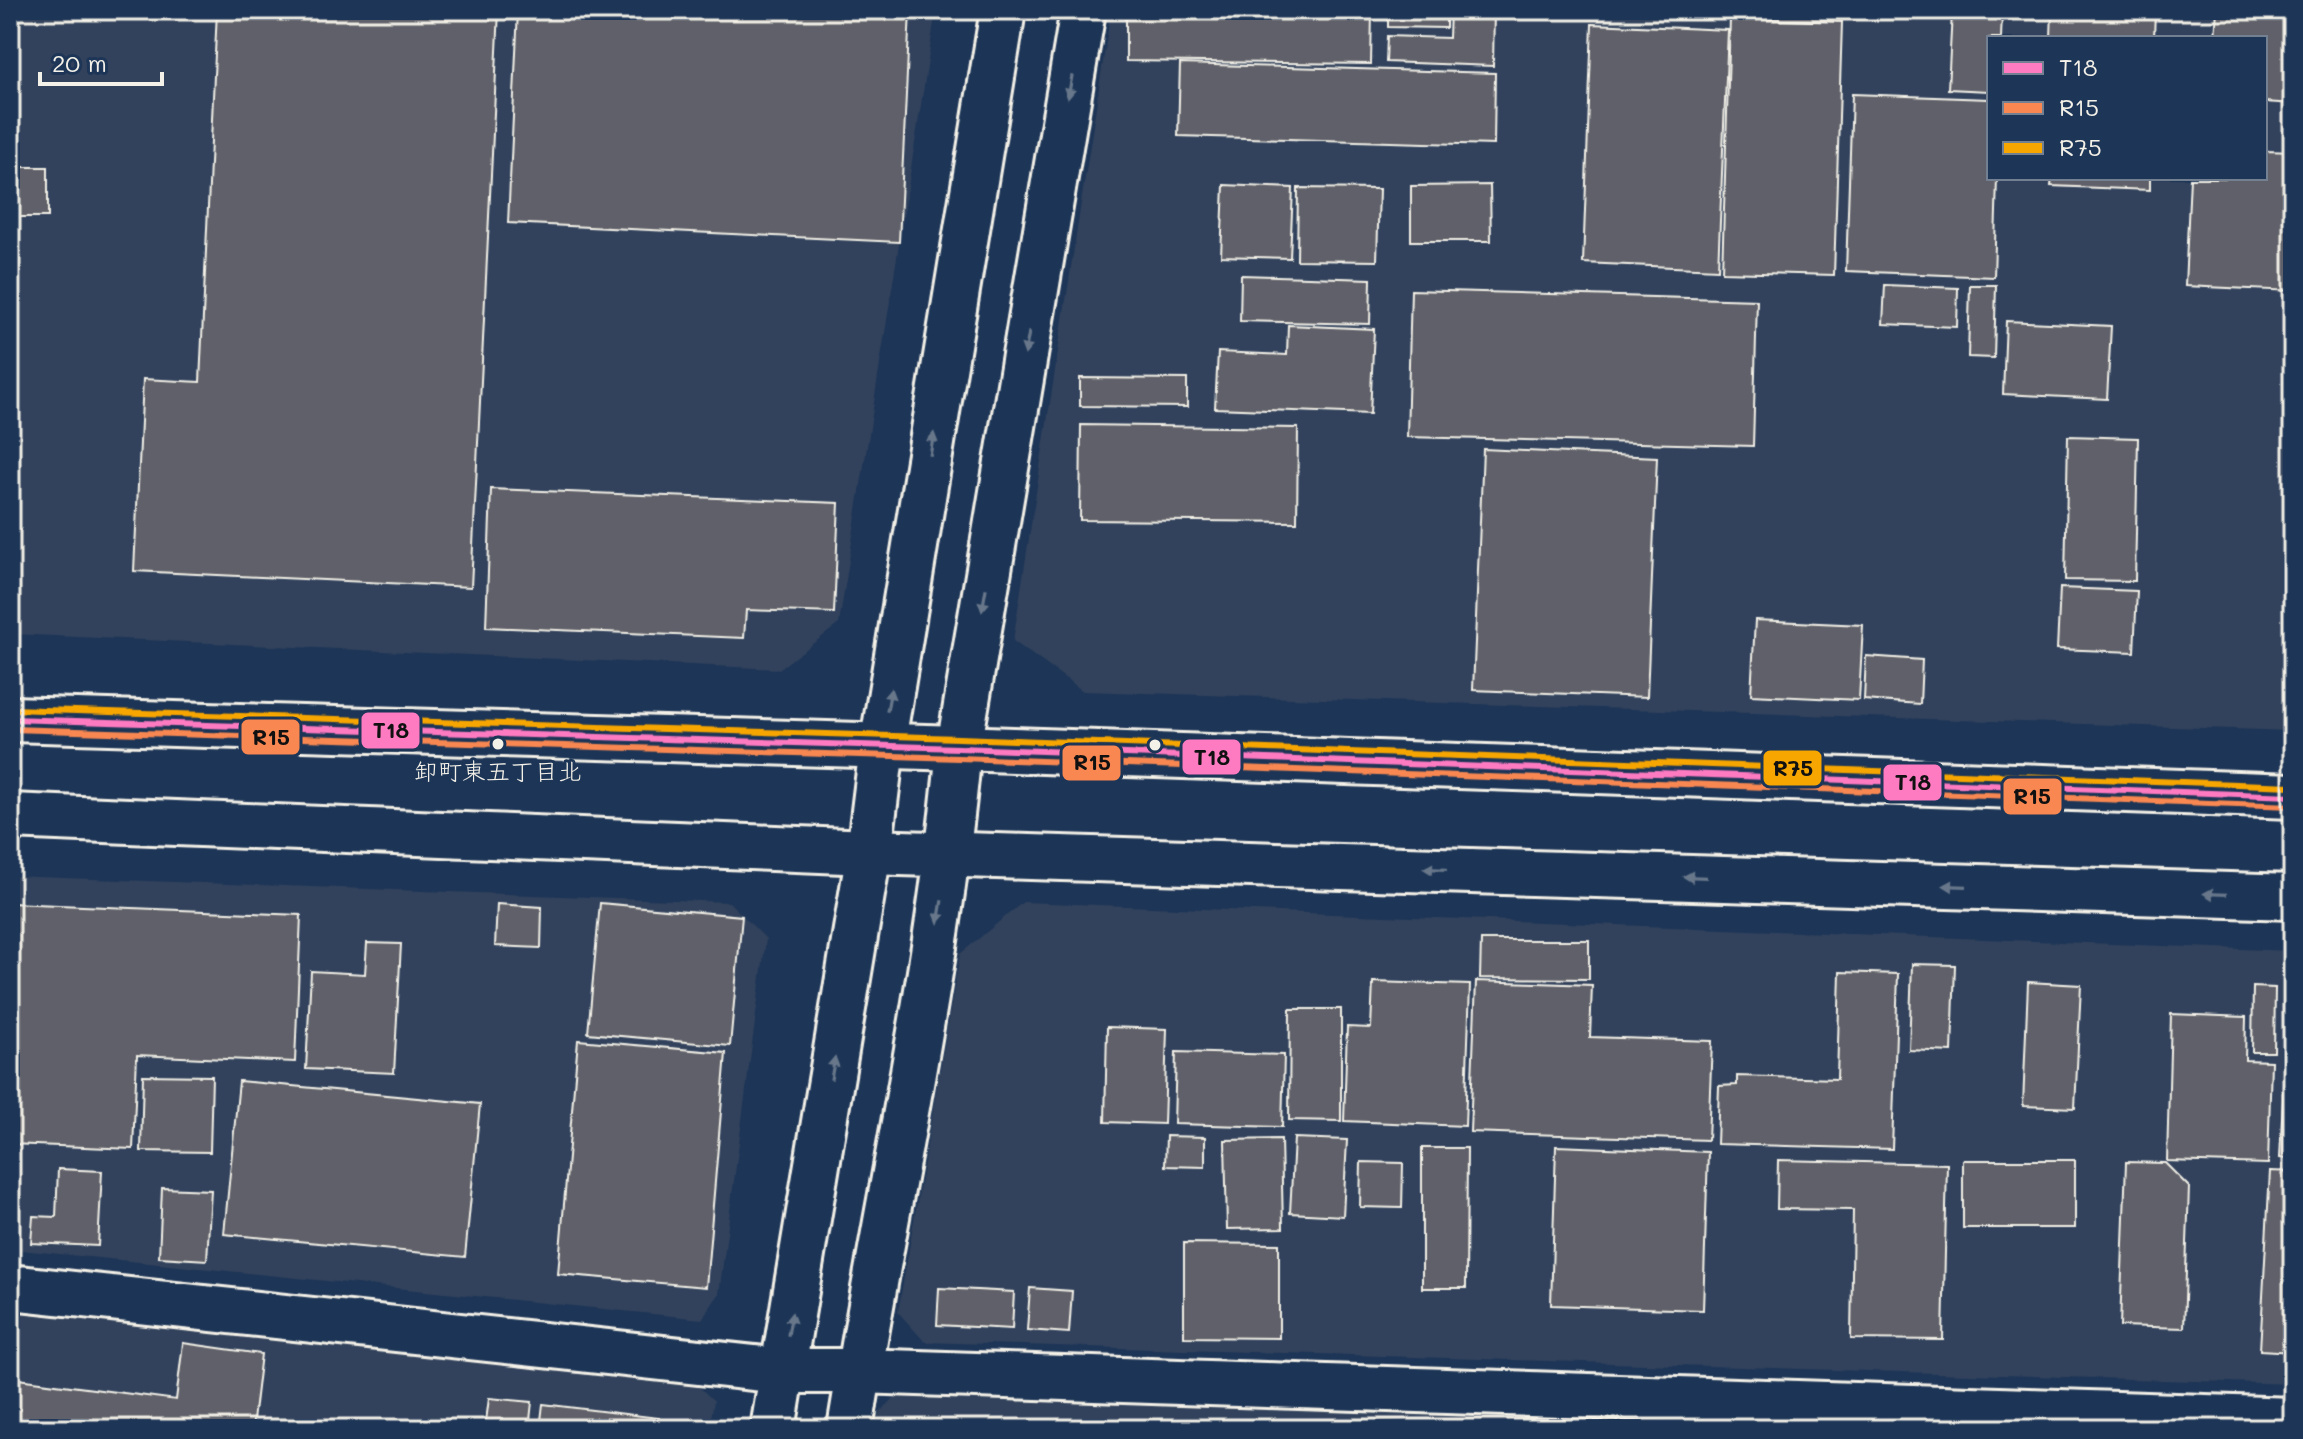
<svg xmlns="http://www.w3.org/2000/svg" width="2303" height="1439" font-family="Mali,'Klee One',sans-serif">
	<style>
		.built { fill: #31425c; fill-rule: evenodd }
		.building { fill: #5f6069; stroke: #f4f1e8; stroke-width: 2 }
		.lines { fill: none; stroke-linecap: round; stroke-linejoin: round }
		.minor-casing { stroke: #f4f1e8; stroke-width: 50 }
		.minor { stroke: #1d3557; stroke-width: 44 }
		.bus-1-casing { stroke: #1d3557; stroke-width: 12 }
		.bus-2-casing { stroke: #1d3557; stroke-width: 12 }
		.bus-3-casing { stroke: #1d3557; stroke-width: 12 }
		.bus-1 { stroke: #fe7ac1; stroke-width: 6 }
		.bus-2 { stroke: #f88751; stroke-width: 6 }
		.bus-3 { stroke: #f7a600; stroke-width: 6 }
		.oneway { fill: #68778a }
		.bus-dot { fill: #f4f1e8; stroke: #1d3557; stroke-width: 3 }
		.labels { text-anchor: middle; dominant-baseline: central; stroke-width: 6; stroke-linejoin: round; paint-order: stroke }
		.bus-label { font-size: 24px; fill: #f4f1e8; stroke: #1d3557 }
		.line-badge { stroke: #1d3557; stroke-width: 3 }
		.pale-badge-label { font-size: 22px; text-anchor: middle; font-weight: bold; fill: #111 }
	</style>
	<rect width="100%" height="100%" fill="#1d3557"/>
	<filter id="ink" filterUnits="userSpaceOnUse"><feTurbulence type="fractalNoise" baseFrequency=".0125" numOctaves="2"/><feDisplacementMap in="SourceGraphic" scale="16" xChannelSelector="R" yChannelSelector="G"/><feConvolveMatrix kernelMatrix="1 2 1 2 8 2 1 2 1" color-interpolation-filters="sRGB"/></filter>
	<g filter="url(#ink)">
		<g class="built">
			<polygon points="10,10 936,10 839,624 779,669 10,634"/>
			<path d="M1111,10H2293V731L1083,691L1013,641ZM1989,38H2265V178H1989Z"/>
			<polygon points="10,876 729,902 766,939 719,1294 702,1319 10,1249"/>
			<polygon points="1023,902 2293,951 2293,1384 925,1342 898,1312 960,954"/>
			<polygon points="10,1309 693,1381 714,1401 709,1429 10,1429"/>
			<polygon points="903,1389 1985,1429 876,1429 879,1413"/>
		</g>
		<g class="building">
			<polygon points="217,10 499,10 471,587 134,571 143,379 200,382"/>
			<polygon points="518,10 910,10 899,242 508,223"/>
			<polygon points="1126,10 1372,10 1371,64 1126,61"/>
			<polygon points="1388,10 1446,10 1446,28 1388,27"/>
			<polygon points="1450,10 1494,10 1493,66 1386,62 1387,36 1449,38"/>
			<polygon points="1731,10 1843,10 1842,22 1730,18"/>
			<polygon points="2052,10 2155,10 2154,38 2051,38"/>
			<polygon points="2217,10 2293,10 2293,104 2265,102 2265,38 2215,38"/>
			<polygon points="1952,12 2002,14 2001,38 1989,38 1989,91 1948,89"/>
			<polygon points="1730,18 1842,22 1834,275 1722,272"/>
			<polygon points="1592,24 1728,30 1718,269 1583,263"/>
			<polygon points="1180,64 1495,73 1494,145 1178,136"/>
			<polygon points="1852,94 1989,99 1989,178 1997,178 1994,277 1846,271"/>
			<polygon points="2265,151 2293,152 2293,291 2185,286 2190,178 2265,178"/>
			<rect x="10" y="167" width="38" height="50"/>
			<polygon points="2052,178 2150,178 2150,190 2051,186"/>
			<polygon points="1224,185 1293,188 1290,258 1221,256"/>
			<polygon points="1490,185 1491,241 1411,241 1411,186"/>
			<polygon points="1298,188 1379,189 1377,261 1297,260"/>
			<polygon points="1241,275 1371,279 1370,324 1240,321"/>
			<polygon points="1885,285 1958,288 1957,327 1883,324"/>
			<polygon points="1970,285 1996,285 1994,358 1968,357"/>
			<polygon points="1411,290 1757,300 1753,446 1407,437"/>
			<polygon points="2006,321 2111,326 2107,399 2003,394"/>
			<polygon points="1288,325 1374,329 1370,414 1215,408 1218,352 1287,355"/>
			<polygon points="1080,378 1187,379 1187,407 1080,406"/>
			<polygon points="1081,425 1298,428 1297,522 1080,520"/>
			<polygon points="2068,436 2138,438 2135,581 2065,580"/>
			<polygon points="1483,449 1657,457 1647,697 1473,690"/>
			<polygon points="491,489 839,503 834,613 746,610 744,638 486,627"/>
			<rect x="10" y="520" width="4" height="58"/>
			<polygon points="2060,588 2137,591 2134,652 2057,649"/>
			<polygon points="1755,620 1863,625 1859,700 1751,695"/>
			<polygon points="1866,656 1922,660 1920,704 1864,700"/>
			<polygon points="10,903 301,915 295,1062 137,1055 133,1149 10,1144"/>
			<polygon points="600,903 742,916 730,1046 588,1033"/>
			<polygon points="497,904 542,907 541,948 495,946"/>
			<polygon points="1481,940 1589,940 1589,979 1480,978"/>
			<polygon points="367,943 401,944 394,1073 306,1069 311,971 365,974"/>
			<polygon points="1912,964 1955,965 1952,1052 1909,1050"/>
			<polygon points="1840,972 1898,974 1892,1149 1717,1144 1719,1086 1737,1085 1737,1076 1837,1079"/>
			<polygon points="1476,981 1592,985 1590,1037 1712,1041 1708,1140 1470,1132"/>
			<polygon points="1373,982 1470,985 1465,1126 1344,1121 1347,1027 1371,1028"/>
			<polygon points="2028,982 2081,985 2075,1108 2023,1106"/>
			<polygon points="2253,987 2275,988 2274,1052 2252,1052"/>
			<polygon points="1290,1009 1341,1009 1341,1121 1289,1120"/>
			<polygon points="2171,1014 2246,1017 2245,1060 2271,1061 2268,1164 2167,1161"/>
			<polygon points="1107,1027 1167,1029 1164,1124 1105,1122"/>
			<polygon points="578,1040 726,1053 706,1287 558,1274"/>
			<polygon points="1176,1052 1284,1055 1282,1127 1174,1124"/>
			<polygon points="143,1075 212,1076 210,1152 141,1151"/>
			<polygon points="2284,1080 2293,1080 2293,1159 2280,1158"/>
			<polygon points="239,1081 480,1104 465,1257 224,1234"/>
			<polygon points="1166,1136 1205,1137 1205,1167 1165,1166"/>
			<polygon points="1294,1138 1347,1140 1343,1216 1290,1213"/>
			<polygon points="1281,1139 1283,1228 1227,1229 1225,1140"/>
			<polygon points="1556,1146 1708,1152 1703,1310 1551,1305"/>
			<polygon points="1422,1148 1467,1148 1466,1288 1422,1288"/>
			<polygon points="1778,1160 1947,1164 1943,1340 1851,1339 1853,1210 1777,1209"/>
			<rect x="1963" y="1160" width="112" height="68"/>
			<polygon points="1361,1162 1403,1163 1402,1208 1360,1207"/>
			<polygon points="2126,1162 2165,1163 2189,1187 2184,1328 2120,1326"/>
			<polygon points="58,1169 102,1171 98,1246 31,1243 33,1216 56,1217"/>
			<polygon points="2270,1171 2293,1172 2293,1352 2260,1350"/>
			<polygon points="162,1188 211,1190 207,1260 159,1257"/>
			<polygon points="1184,1243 1279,1244 1279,1338 1184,1337"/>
			<polygon points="939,1288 1014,1292 1012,1329 937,1325"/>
			<polygon points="1030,1288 1072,1291 1069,1333 1027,1330"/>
			<polygon points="183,1343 261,1354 252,1429 10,1429 10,1378 176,1400"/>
			<polygon points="489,1398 532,1402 529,1429 485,1429"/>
			<polygon points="543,1404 659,1418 657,1429 540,1429"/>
			<polygon points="1772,1413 1772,1429 1731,1429 1731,1414"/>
			<polygon points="1569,1419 1589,1420 1589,1429 1569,1429"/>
			<polygon points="1361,1421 1403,1423 1403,1429 1360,1429"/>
			<polygon points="1595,1421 1618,1421 1617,1429 1595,1429"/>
		</g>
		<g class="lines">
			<defs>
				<g id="minor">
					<polyline points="10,719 959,748 2293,796"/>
					<polyline points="10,816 869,852 2293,897"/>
					<polyline points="10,1287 782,1371 859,1371 2293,1420"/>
					<polyline points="773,1429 869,852 882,747 1003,10"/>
					<path d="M850,1429C886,1202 938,977 959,748L1083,10"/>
				</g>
			</defs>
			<use href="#minor" class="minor-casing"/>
			<use href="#minor" class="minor"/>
			<defs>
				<polyline id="bus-1" points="10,719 959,748 2293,796"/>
				<polyline id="bus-2" points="10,729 959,758 2293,806"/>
				<polyline id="bus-3" points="10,709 959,738 2293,786"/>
			</defs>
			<use href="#bus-1" class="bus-1-casing"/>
			<use href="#bus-2" class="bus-2-casing"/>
			<use href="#bus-3" class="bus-3-casing"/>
			<use href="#bus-1" class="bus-1"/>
			<use href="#bus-2" class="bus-2"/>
			<use href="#bus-3" class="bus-3"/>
		</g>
		<defs><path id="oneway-solid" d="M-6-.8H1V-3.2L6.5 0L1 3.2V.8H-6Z" transform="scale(2)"/></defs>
		<g class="oneway">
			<use href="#oneway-solid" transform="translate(1070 87) rotate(100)"/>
			<use href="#oneway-solid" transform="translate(1027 343) rotate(100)"/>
			<use href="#oneway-solid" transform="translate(932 444) rotate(-81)"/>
			<use href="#oneway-solid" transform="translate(984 600) rotate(100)"/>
			<use href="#oneway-solid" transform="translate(889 700) rotate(-80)"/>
			<use href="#oneway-solid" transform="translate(1435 869) rotate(-178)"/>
			<use href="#oneway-solid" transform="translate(1695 877) rotate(-178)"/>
			<use href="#oneway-solid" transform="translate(1955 886) rotate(-178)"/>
			<use href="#oneway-solid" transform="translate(2215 894) rotate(-178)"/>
			<use href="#oneway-solid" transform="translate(940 912) rotate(99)"/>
			<use href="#oneway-solid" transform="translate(833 1068) rotate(-80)"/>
			<use href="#oneway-solid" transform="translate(790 1324) rotate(-80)"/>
		</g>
	</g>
	<g class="bus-dot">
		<circle cx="498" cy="744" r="7"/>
		<circle cx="1155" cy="745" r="7"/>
	</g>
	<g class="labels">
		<g class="bus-label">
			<text x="498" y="770">卸町東五丁目北</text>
		</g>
	</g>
	<g class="line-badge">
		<rect x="360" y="711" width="61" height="39" rx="8" fill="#fe7ac1"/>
		<rect x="240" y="718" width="61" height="38" rx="8" fill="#f88751"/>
		<rect x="1181" y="738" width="61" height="38" rx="8" fill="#fe7ac1"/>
		<rect x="1061" y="744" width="61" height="38" rx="8" fill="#f88751"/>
		<rect x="1762" y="749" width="61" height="38" rx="8" fill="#f7a600"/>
		<rect x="1882" y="763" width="61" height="39" rx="8" fill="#fe7ac1"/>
		<rect x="2002" y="777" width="61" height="39" rx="8" fill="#f88751"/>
	</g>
	<g class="pale-badge-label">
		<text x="391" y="738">T18</text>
		<text x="271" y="745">R15</text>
		<text x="1212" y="765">T18</text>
		<text x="1092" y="770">R15</text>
		<text x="1793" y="776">R75</text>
		<text x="1913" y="790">T18</text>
		<text x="2032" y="804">R15</text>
	</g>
	<rect width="2303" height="1439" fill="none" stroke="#1d3557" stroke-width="40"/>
	<rect x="20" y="20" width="2263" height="1399" fill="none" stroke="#f4f1e8" stroke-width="3" filter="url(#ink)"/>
	<rect x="1987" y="36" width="280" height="144" fill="#1d3557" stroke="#738091" stroke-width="2"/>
	<rect x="2003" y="62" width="40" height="12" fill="#fe7ac1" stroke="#738091" stroke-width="2"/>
	<text x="2059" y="76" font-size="24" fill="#f4f1e8">T18</text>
	<rect x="2003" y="102" width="40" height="12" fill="#f88751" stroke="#738091" stroke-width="2"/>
	<text x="2059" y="116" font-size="24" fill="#f4f1e8">R15</text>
	<rect x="2003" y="142" width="40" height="12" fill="#f7a600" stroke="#738091" stroke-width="2"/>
	<text x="2059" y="156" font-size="24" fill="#f4f1e8">R75</text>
	<path d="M40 72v12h122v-12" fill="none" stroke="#f4f1e8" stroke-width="4"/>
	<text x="52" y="72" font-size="24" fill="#f4f1e8" stroke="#1d3557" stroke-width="6" paint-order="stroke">20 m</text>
</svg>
